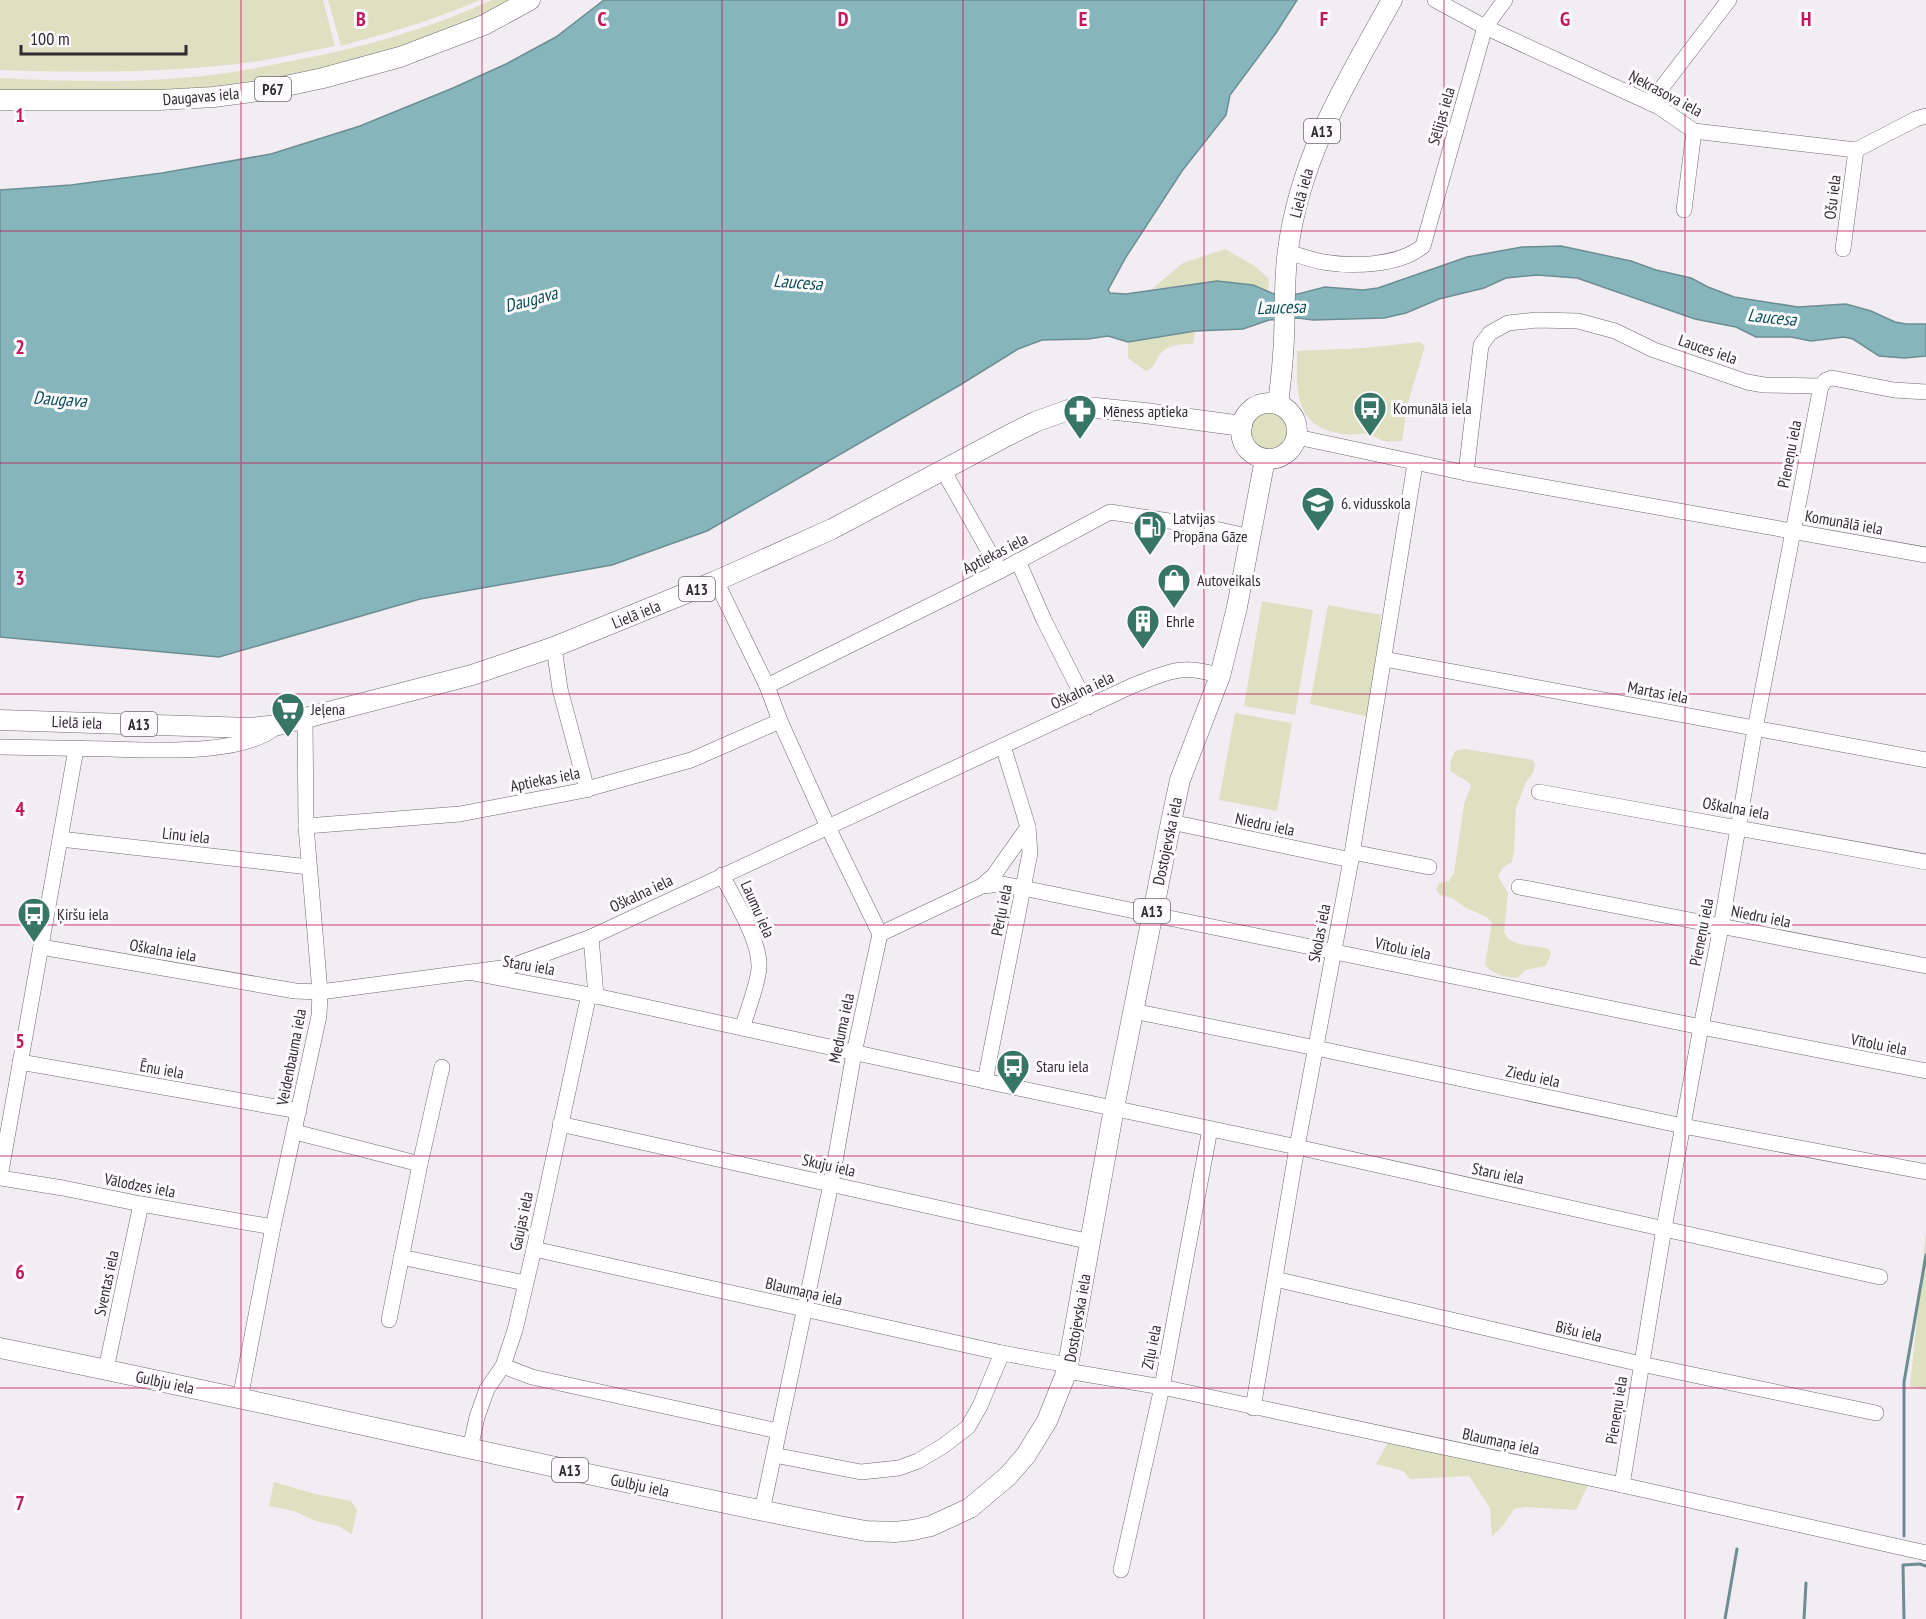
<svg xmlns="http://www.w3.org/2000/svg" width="1926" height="1619" font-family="'PT Sans Narrow',sans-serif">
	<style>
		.green { fill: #dde1c2 }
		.water { fill: #86b6bc; stroke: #6c8d92; stroke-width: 1.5 }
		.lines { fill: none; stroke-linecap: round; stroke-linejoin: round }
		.stream { stroke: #6c8d92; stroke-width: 3 }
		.minor-casing { stroke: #6e696e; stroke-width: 16 }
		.major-casing { stroke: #6e696e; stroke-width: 21 }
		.minor { stroke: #fff; stroke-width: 15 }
		.major { stroke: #fff; stroke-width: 20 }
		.grid { fill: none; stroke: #c2185b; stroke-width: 1.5; stroke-opacity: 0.55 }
		.labels { text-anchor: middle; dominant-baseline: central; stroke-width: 6; stroke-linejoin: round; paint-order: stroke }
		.shield { fill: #fefbfe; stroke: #6d6b6d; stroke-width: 1.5 }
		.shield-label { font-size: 15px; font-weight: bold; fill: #2f2d2f }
		.street-label { font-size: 16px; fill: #2f2d2f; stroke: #fefbfe }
		.poi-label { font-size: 16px; fill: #2f2d2f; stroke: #fefbfe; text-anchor: start }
		.water-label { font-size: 18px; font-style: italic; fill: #095058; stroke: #fefbfe }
		.grid-label { font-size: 20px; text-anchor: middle; font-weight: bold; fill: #c2185b; stroke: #fefbfe; stroke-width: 6; stroke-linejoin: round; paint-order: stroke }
	</style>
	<rect width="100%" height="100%" fill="#f2edf3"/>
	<g class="green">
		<path d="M0,0H323L335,46C308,51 280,58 253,62C169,73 85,73 0,70Z"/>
		<path d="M328,0H480C434,20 388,33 341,46Z"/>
		<path d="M492,0H519L422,44L280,81L169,93L0,94V78C77,82 156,84 233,72C254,69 275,64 296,60C364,47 429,29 492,0Z"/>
		<polygon points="1225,249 1255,266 1269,279 1268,291 1262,288 1207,281 1194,285 1152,289 1183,263"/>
		<path d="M1195,331L1193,344C1180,344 1165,345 1158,357C1155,364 1154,368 1146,371L1128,358V342Z"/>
		<path d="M1420,342L1425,346L1407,406L1402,441C1396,441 1389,442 1384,441C1378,439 1372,435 1366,434C1359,433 1351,436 1343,434C1293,427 1297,391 1297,351L1364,348Z"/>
		<circle cx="1270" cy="431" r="19"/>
		<polygon points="1262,601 1313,610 1295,715 1244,706"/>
		<polygon points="1328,605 1381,615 1370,717 1310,704"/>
		<polygon points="1235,713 1292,723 1277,811 1219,800"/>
		<path d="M1465,749L1533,760L1535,764L1533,773L1526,782L1516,808L1514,852L1512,862L1503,868L1498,876L1508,893L1504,932C1510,948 1535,944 1549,949L1551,954L1546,966L1525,970L1518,978C1505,978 1493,974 1485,965L1492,923L1487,917L1466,908L1452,898L1440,895L1436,890L1439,883L1449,881L1454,873L1464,804L1471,786L1468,782L1450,771L1451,760L1455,751Z"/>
		<polygon points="1926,1231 1926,1390 1910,1387"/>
		<polygon points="1388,1443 1589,1483 1576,1510 1525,1507 1514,1509 1502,1527 1492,1536 1490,1508 1469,1476 1410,1479 1403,1471 1376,1464"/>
		<polygon points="274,1482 315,1494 351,1501 357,1510 352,1534 338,1526 316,1521 294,1511 269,1506"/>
	</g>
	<polygon class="water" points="604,0 1297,0 1276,33 1230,95 1226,115 1182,171 1126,257 1108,290 1110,293 1126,294 1217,281 1253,285 1274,294 1298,294 1325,287 1363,290 1378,288 1467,257 1522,247 1561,246 1631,261 1656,270 1691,278 1708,287 1734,297 1798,307 1846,304 1871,311 1895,322 1906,324 1926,324 1926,356 1904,358 1879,356 1853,339 1844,337 1811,341 1791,337 1756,337 1736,327 1695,319 1577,278 1537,275 1506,278 1484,288 1439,299 1406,313 1384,318 1313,320 1298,318 1269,320 1243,329 1195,331 1128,342 1108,336 1088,339 1042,340 1018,349 960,385 707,531 612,565 420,599 219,657 0,637 0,190 71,185 162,173 271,154 360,126 453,88 506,64 556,37"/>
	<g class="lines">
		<g class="stream">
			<polyline points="1904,1536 1904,1382 1926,1255"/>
			<polyline points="1725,1619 1737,1549"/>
			<polyline points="1804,1619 1806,1583"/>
			<polyline points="1904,1619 1903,1565 1920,1564 1926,1566"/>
		</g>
		<defs>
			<g id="minor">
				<polyline points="1435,0 1485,27 1659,107 1694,131 1856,150 1916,119 1926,116"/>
				<polyline points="1650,103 1729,0"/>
				<polyline points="1684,210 1694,131"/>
				<polyline points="1843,249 1856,150"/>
				<path d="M1287,252C1299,255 1311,260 1323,262C1353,267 1399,266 1423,246L1485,27L1505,0"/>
				<polyline points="1297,437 1466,473 1926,555"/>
				<polyline points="943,470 1000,571"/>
				<polyline points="1466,473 1481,345 1490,333 1508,323 1537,320 1578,321 1615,331 1654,350 1747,382 1764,385 1821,386 1826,380 1832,378 1894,390 1926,392"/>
				<polyline points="1018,561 1044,620 1088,707"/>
				<polyline points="716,581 767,686 780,721 828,827 880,934 854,1053 831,1184 762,1511"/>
				<polyline points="554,647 560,689 587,790"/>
				<polyline points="1384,659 1926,760"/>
				<polyline points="767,686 1000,571 1110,512 1202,526 1251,537"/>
				<path d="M0,747C37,748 73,748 110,749C154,750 242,756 276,727"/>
				<polyline points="1539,792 1926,862"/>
				<polyline points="1171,822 1351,860"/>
				<polyline points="306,826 460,814 580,791 691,760 780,721"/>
				<polyline points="60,839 309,867"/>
				<polyline points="1352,852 1429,867"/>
				<path d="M722,875C734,899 759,939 759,965C760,978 747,1013 742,1028"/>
				<polyline points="982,886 994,875 1028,827"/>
				<polyline points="1519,887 1926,966"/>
				<polyline points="880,934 982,886 1003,884 1701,1027 1926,1071"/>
				<polyline points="591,937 596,996"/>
				<path d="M41,947L295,991L320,992L509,967L591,937L1134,685C1168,672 1183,663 1220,676"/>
				<polyline points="473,973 596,996 985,1081 1297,1147 1880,1277"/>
				<polyline points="1133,1011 1316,1048 1683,1126 1926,1172"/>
				<polyline points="20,1062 299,1111"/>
				<polyline points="985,1081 1030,853 1028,827 1003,746"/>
				<polyline points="560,1124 1091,1242"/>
				<polyline points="295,1132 420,1164"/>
				<polyline points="0,1177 76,749"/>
				<polyline points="0,1178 63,1188 141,1204 273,1227"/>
				<polyline points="534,1249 1002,1353 1067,1365"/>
				<polyline points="401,1257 525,1283"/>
				<polyline points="1275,1279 1641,1364 1876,1413"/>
				<polyline points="389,1320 420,1164 442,1067"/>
				<polyline points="503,1366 532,1377 778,1431"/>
				<polyline points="106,1369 141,1204"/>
				<polyline points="1067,1371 1162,1387 1622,1485 1926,1553"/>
				<polyline points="240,1399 273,1227 319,1016 320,992 306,826 305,718"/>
				<polyline points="1253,1408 1297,1147 1351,860 1415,464"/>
				<polyline points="470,1449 477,1417 487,1389 503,1366 515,1330 534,1249 589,994"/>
				<polyline points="774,1455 861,1472 899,1468 918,1461 943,1446 968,1427 980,1406 1002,1353"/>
				<polyline points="1622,1485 1664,1228 1701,1027 1721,927 1755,729 1821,386"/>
				<polyline points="1121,1570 1162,1387 1210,1129"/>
			</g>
			<g id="major">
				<polyline points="0,100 159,100 214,97 267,90 323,78 400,57 484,25 530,0"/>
				<circle cx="1269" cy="431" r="28"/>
				<path d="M1278,404C1280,388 1282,371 1283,355C1286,320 1283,285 1288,250C1300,156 1347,81 1392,0"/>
				<polyline points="0,720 251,728 278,725 472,675 554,647 716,581 832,529 1007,436 1035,422 1068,410 1096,408 1145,413 1242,426"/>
				<path d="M0,1348C280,1404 558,1471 839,1526L866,1531L895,1532L913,1530L931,1526L970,1508L1008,1476L1026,1455L1047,1421L1067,1371L1114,1108L1171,822L1180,780L1220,676L1237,607L1265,459"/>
			</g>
		</defs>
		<use href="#minor" class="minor-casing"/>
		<use href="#major" class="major-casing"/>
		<use href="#minor" class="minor"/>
		<use href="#major" class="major"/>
	</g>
	<path class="grid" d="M241,0V1619M482,0V1619M722,0V1619M963,0V1619M1204,0V1619M1444,0V1619M1685,0V1619M0,231H1926M0,463H1926M0,694H1926M0,925H1926M0,1156H1926M0,1388H1926"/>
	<defs>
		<symbol id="bus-pin" viewBox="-11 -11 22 30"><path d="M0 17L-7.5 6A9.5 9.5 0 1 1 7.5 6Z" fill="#377664" stroke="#fefbfe"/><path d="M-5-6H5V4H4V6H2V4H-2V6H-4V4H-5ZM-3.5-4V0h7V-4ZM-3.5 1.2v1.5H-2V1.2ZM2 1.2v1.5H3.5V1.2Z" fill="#fff"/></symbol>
		<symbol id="pharmacy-pin" viewBox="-11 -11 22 30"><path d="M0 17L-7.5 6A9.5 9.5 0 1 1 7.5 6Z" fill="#377664" stroke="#fefbfe"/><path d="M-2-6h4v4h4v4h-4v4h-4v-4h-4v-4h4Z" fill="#fff"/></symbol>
		<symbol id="school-pin" viewBox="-11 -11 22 30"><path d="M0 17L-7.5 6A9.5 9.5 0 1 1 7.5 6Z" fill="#377664" stroke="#fefbfe"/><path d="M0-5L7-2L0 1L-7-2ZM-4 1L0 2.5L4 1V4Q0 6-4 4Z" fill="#fff"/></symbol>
		<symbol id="fuel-pin" viewBox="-11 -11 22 30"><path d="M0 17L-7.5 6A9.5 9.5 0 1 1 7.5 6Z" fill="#377664" stroke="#fefbfe"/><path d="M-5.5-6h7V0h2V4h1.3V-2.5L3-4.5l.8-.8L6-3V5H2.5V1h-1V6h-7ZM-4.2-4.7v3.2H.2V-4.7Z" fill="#fff"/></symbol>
		<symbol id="shop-pin" viewBox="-11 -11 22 30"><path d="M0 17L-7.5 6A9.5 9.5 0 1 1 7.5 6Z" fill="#377664" stroke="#fefbfe"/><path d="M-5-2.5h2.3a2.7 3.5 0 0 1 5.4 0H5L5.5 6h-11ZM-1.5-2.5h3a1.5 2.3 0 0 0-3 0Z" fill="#fff"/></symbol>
		<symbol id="building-pin" viewBox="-11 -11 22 30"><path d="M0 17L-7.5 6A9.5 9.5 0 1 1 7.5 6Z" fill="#377664" stroke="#fefbfe"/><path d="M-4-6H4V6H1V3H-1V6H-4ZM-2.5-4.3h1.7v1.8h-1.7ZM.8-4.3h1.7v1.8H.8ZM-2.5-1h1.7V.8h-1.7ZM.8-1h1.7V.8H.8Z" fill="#fff"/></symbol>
		<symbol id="supermarket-pin" viewBox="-11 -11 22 30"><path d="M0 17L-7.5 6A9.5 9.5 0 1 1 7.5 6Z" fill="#377664" stroke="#fefbfe"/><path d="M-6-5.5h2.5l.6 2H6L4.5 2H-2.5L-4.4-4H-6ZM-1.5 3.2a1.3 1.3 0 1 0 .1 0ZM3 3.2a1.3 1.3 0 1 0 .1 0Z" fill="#fff"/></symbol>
	</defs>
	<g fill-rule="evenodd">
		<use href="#bus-pin" x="1351" y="389" width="38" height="52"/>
		<use href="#pharmacy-pin" x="1061" y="392" width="38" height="52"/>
		<use href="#school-pin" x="1299" y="484" width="38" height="52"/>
		<use href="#fuel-pin" x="1131" y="508" width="38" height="52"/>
		<use href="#shop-pin" x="1155" y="561" width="38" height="52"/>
		<use href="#building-pin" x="1124" y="602" width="38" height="52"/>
		<use href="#supermarket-pin" x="269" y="690" width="38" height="52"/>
		<use href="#bus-pin" x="15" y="895" width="38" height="52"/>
		<use href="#bus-pin" x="994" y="1047" width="38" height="52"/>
	</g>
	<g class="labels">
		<g class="shield">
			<rect x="255" y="77" width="36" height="24" rx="4.5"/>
			<rect x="1304" y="119" width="36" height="24" rx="4.5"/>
			<rect x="679" y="577" width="36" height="24" rx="4.5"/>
			<rect x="121" y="712" width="36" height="24" rx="4.5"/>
			<rect x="1134" y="899" width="36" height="24" rx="4.5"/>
			<rect x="552" y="1458" width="36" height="24" rx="4.5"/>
		</g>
		<g class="shield-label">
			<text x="273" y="89">P67</text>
			<text x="1322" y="131">A13</text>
			<text x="697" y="589">A13</text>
			<text x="139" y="724">A13</text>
			<text x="1152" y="911">A13</text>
			<text x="570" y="1470">A13</text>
		</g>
		<g class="street-label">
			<text transform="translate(1666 93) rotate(28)">Ņekrasova iela</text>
			<text transform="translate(201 96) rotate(-5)">Daugavas iela</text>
			<text transform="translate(1441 116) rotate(-74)">Sēlijas iela</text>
			<text transform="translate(1301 193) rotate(-75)">Lielā iela</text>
			<text transform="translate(1832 197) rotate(-83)">Ošu iela</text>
			<text transform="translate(1708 349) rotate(19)">Lauces iela</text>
			<text transform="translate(1789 454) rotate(-79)">Pieneņu iela</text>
			<text transform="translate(1844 522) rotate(10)">Komunālā iela</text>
			<text transform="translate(995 553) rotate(-27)">Aptiekas iela</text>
			<text transform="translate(636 614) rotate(-22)">Lielā iela</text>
			<text transform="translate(1082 690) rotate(-25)">Oškalna iela</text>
			<text transform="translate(1658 692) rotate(11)">Martas iela</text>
			<text transform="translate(77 722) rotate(2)">Lielā iela</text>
			<text transform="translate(545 779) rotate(-11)">Aptiekas iela</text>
			<text transform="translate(1736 808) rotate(10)">Oškalna iela</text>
			<text transform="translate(1265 824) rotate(12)">Niedru iela</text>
			<text transform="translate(186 835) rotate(6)">Linu iela</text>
			<text transform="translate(1167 841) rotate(-78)">Dostojevska iela</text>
			<text transform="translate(641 893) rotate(-25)">Oškalna iela</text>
			<text transform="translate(758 909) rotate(66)">Laumu iela</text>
			<text transform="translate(1001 910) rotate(-79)">Pērļu iela</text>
			<text transform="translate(1761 916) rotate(11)">Niedru iela</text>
			<text transform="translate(1701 932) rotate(-79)">Pieneņu iela</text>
			<text transform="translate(1319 933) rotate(-79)">Skolas iela</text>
			<text transform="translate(1403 948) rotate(12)">Vītolu iela</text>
			<text transform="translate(163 950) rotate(10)">Oškalna iela</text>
			<text transform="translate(529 965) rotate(10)">Staru iela</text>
			<text transform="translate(841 1028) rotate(-78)">Meduma iela</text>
			<text transform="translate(1879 1044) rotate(11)">Vītolu iela</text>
			<text transform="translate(291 1057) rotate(-79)">Veidenbauma iela</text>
			<text transform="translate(162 1069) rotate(10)">Ēnu iela</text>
			<text transform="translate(1533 1076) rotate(12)">Ziedu iela</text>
			<text transform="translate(829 1165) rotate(13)">Skuju iela</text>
			<text transform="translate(1498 1173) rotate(12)">Staru iela</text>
			<text transform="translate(140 1185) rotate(11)">Vālodzes iela</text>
			<text transform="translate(521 1221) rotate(-78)">Gaujas iela</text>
			<text transform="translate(106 1283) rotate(-78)">Sventas iela</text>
			<text transform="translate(804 1291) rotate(13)">Blaumaņa iela</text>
			<text transform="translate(1077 1318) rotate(-80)">Dostojevska iela</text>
			<text transform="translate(1579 1331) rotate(13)">Bišu iela</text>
			<text transform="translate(1151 1347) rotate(-79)">Zīļu iela</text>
			<text transform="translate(165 1382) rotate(12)">Gulbju iela</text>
			<text transform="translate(1616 1410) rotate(-81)">Pieneņu iela</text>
			<text transform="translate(1501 1441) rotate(12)">Blaumaņa iela</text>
			<text transform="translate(640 1485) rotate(12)">Gulbju iela</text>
		</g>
		<g class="poi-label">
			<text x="1393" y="408">Komunālā iela</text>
			<text x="1103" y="411">Mēness aptieka</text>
			<text x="1341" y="503">6. vidusskola</text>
			<text x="1173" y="518">Latvijas<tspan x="1173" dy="18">Propāna Gāze</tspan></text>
			<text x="1197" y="580">Autoveikals</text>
			<text x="1166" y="621">Ehrle</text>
			<text x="311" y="709">Jeļena</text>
			<text x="57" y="914">Ķiršu iela</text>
			<text x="1036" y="1066">Staru iela</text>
		</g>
		<g class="water-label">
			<text transform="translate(798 282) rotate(4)">Laucesa</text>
			<text transform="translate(531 299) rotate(-15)">Daugava</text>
			<text transform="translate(1281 307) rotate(-2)">Laucesa</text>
			<text transform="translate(1772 317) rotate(6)">Laucesa</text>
			<text transform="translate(60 399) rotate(4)">Daugava</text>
		</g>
	</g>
	<g class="grid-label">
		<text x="361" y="26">B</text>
		<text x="602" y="26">C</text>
		<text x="843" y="26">D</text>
		<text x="1083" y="26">E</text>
		<text x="1324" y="26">F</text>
		<text x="1565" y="26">G</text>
		<text x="1806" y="26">H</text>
		<text x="20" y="122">1</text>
		<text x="20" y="354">2</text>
		<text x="20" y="585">3</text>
		<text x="20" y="816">4</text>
		<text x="20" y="1048">5</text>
		<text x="20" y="1279">6</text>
		<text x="20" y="1510">7</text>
	</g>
	<path d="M21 45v9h165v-9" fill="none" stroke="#2f2d2f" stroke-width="3"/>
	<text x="30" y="45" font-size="18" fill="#2f2d2f" stroke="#fefbfe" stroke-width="4.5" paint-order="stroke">100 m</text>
</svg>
